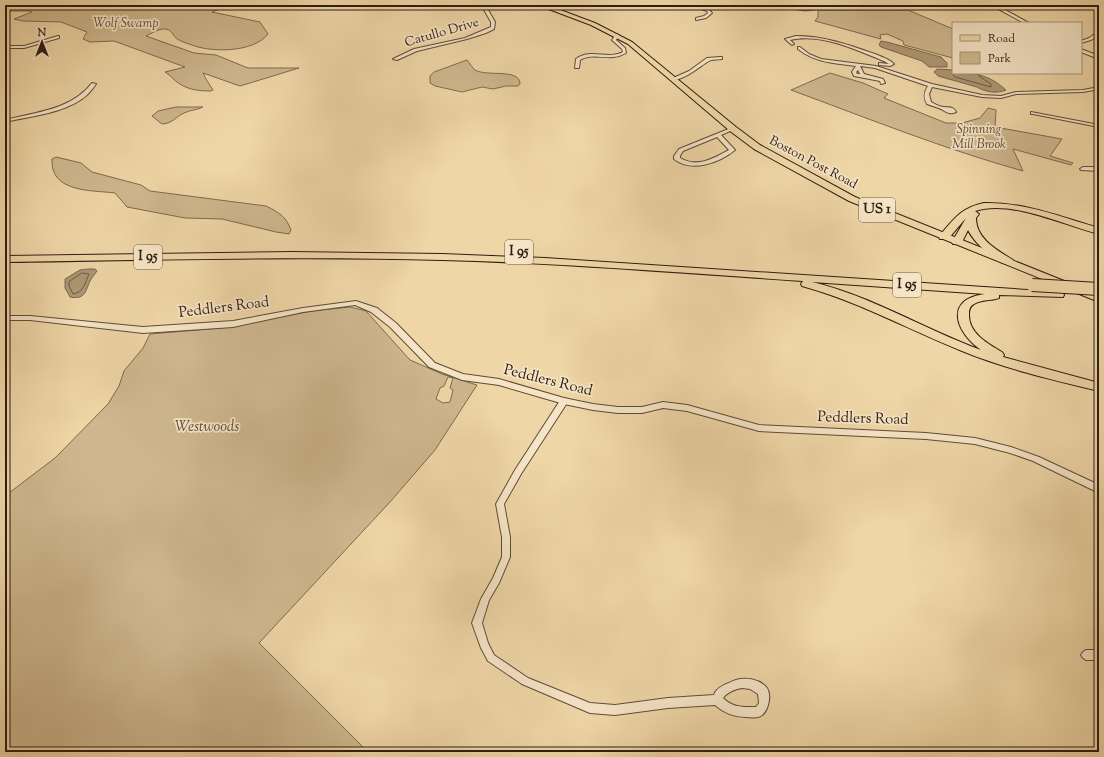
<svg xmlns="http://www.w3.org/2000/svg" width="1104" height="757" font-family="'Sorts Mill Goudy',serif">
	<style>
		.green { fill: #ceb78e; stroke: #7e6a50; fill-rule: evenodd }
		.water { fill: #ad9774; stroke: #7a664c }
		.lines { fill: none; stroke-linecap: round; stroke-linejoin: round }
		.shore { stroke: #6d5a42; stroke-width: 1 }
		.minor-casing { stroke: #5e4b36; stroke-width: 2 }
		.tertiary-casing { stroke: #5e4b36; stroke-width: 2 }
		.primary-casing { stroke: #2d1d11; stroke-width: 2 }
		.motorway-casing { stroke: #2d1d11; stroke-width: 2 }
		.minor { fill: #f5e4c6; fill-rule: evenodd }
		.tertiary { fill: #f5e4c6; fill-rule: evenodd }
		.primary { fill: #efd6a7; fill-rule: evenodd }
		.motorway { fill: #efd6a7; fill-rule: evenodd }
		.motorway-bridge-far1-casing { stroke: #2d1d11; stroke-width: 11; stroke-linecap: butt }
		.motorway-bridge-casing { stroke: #2d1d11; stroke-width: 14; stroke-linecap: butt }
		.motorway-bridge-far1 { stroke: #efd6a7; stroke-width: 10 }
		.motorway-bridge { stroke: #efd6a7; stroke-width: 12 }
		.labels { text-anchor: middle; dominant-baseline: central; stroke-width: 3.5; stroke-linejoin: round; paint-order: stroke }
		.far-park-label { font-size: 13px; font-style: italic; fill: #5d4b36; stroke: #f5e4c6 }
		.far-street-label { font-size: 13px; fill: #2d1d11; stroke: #f5e4c6 }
		.shield { fill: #f5e4c6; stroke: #695947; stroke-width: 1 }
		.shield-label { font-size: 14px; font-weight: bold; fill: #2d1d11 }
		.street-label { font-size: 15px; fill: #2d1d11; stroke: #f5e4c6 }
		.park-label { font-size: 15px; font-style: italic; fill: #5d4b36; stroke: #f5e4c6 }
	</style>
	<rect width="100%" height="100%" fill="#efd6a7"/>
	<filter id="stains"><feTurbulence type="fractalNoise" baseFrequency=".005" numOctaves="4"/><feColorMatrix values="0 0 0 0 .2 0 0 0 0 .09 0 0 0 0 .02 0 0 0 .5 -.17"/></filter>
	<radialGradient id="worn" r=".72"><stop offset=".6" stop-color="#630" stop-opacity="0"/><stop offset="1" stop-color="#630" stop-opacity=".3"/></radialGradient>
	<g class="green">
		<path d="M47,5H215L222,8L212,12L260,22L268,34C253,53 210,53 189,44C185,43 181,41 177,39C173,36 172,30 166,29C160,28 150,34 146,36L194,53L216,55L248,68H299L240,86L203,73L206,79L213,90L211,91C200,91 189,90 180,84C174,81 171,75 165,72L185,67L114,41L90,42L83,39L87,32L61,22L23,21L14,19L32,12L31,11H5V6Z"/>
		<polygon points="818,10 908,10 953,29 953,58 904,45 903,41 887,34 880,35 881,39 815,21 818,17"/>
		<path d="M467,60C470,63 472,68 475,70C487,77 520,68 520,84L518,86H506L493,89L482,87L462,92L435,86L430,83V76L434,72Z"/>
		<path d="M830,73L863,83L888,94L884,98L946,123H962L980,118L988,108L996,110L995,127L1062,139L1050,156L1073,163L1071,165L1013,149L1023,171C944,149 867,118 791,90Z"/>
		<path d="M176,107H203C197,110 190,110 184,113C175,117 174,123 162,124L152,116L158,111Z"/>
		<path d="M56,157L81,163L92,172L141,185L150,191L266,206C278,212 286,216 291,230L289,234L276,232L222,219L185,218L127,207L115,193C92,190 50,193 52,159Z"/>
		<path d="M350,307L366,311L410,360L442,374L477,385L435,450L390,502L259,643L368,752H5V496L55,458L108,404L119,386L124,371L143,348L150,334L221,328L312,311ZM448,377L453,378L450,388L453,390L450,402L443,403L436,399L440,388L444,386Z"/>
	</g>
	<g class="water">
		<polygon points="786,5 819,5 815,10 805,11 785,8"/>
		<polygon points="881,41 887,42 941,57 947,63 947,67 929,67 922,61 881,47 879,45"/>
		<path d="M937,69L953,70V73C975,73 988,74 1006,90C997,94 985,92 977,87L938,76L934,72Z"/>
		<path d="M88,269H95L97,271C95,274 93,276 91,279C85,290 87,300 70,297L65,288V279L80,270Z"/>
	</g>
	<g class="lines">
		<g class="shore">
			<polyline points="955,73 953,75 955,77 991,87 991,84 980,77 978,73"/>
			<path d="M82,273L89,274C85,283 84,292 73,294L69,286V282Z"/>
		</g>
		<defs>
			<g id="minor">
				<polygon points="485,5 489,5 487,8 495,22 494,29 486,33 467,39 417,51 397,60 393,59 414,49 465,38 491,27 491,22 483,8"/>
				<path d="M691,5C698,5 708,7 712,13L706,18L696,20V18L704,16L708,13L707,11Z"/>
				<polygon points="1098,32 1099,32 1099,35 1091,40 1081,43 1081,41 1089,38"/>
				<path d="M616,34L619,35L616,40L625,48L626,53C609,63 595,51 580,60L579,68H575L576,59C590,48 608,60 623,52L622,49L612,40Z"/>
				<polygon points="58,36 59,36 59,38 24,48 5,48 5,46 24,46"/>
				<path d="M796,36C824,36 849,45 875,54C882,57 889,59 894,64L890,66L879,65V63L889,64C883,60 876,58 869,55C845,45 816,34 790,40L794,44L792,45L785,39Z"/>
				<path d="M798,47H800L809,54L821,59L876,66L932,84L982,95L1001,96L1016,92L1083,90L1099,87V89L1083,92L1016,94L1001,98L982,97L932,87L929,94L931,102C935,104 940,107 944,107C950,108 953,106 956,112C950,115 946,112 941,109C937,107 932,106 927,104C923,97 924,92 928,86L875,68L860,66L864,74L883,79L885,83L881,84L880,81L854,76L852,72L856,66C834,63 816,63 798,49ZM858,70L860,74H857L856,72Z"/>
				<path d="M720,57H722V59C717,60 712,59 709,61C700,66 681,83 671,79L689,71L707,58Z"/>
				<path d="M92,83L96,84C94,87 91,91 88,94C68,113 31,116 5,122V120C36,112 71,110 92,83Z"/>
				<polygon points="1031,112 1099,125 1099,127 1033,114 1031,114"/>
				<path d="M731,128L735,129L721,135L735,150C719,163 692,173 674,159V156L679,149ZM717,137L729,150C712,159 698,168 680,158V156L683,151Z"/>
				<polygon points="1083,167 1099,167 1099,171 1081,170 1080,169"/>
				<path d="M564,398L567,399L568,401L567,403L521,474L504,504L510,537V557L499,583L489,600L482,623L488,643L494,655L528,678L590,703L615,705L668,698L714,695C715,693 715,691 717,690C720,686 731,682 736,680C745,677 760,679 767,688C772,696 768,715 758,717C754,718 750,717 746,717C734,717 724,713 715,705L668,708L615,715L590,713L522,684L488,661L481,648L472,623L481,599L493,578L502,557V537L496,504L515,470L561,399ZM742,688L750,689L758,694L759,703L756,707C743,707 733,708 723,698C726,693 735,689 742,688Z"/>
				<polygon points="1086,650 1099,650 1099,660 1086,660 1083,658 1081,655 1083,652"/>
			</g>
			<g id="tertiary">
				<polygon points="561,5 570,5 552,9 550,8"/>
				<polygon points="991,5 996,5 1029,23 1024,23"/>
				<polygon points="1081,49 1099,56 1099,59 1081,52"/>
				<polygon points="356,301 377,308 396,323 435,363 463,374 499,379 564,398 593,404 618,407 642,407 663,402 687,405 759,425 926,433 975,438 1011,447 1039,457 1099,485 1099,493 1033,461 1010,453 975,444 926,439 759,431 687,411 663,408 642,413 618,413 593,410 564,404 499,385 462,380 429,367 390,327 371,312 355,305 303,312 233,327 143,333 30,320 5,320 5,316 30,316 143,327 233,321 303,308"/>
			</g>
			<polygon id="primary" points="538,5 547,5 595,23 632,42 736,127 760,145 855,197 1099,295 1099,302 849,201 754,149 730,131 628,44 591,25"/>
			<g id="motorway">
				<path d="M984,203C1024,202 1061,217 1099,228V234C1063,225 1011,199 975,211L979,214L976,218C976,239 997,250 1013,260L1014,262L1013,264C999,268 973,241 968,230L961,244H953L952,242L966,218L948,239H940L939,237L940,235C955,218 961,208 984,203Z"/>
				<path d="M292,252L442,254L545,258L1059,292L1063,293L1064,295L1063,297L999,295V298C991,301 982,299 974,304C970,306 969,309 969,314C968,333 988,344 1002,352L1004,355L1003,357L1099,383V391C1053,380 1006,369 962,351C907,329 860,302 802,286L801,284L803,281C683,273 563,263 442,260C297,256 151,260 5,262V256ZM812,282L985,294C944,299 955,332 981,350C924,329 871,296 812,282Z"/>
			</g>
		</defs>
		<use href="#minor" class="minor-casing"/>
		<use href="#tertiary" class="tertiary-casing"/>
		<use href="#primary" class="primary-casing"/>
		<use href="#motorway" class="motorway-casing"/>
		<use href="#minor" class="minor"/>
		<use href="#tertiary" class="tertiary"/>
		<use href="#primary" class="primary"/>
		<use href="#motorway" class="motorway"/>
		<defs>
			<polyline id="motorway-bridge-far1" points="1032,285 1049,286"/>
			<polyline id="motorway-bridge" points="1032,285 1099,289"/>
		</defs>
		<use href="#motorway-bridge-far1" class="motorway-bridge-far1-casing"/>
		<use href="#motorway-bridge" class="motorway-bridge-casing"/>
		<use href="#motorway-bridge-far1" class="motorway-bridge-far1"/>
		<use href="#motorway-bridge" class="motorway-bridge"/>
	</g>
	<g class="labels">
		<g class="far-park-label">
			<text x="126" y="24">Wolf Swamp</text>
			<text x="979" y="130">Spinning<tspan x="979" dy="15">Mill Brook</tspan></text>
		</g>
		<g class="far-street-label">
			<text transform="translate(442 33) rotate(-16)">Catullo Drive</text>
			<text transform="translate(813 163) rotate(28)">Boston Post Road</text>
		</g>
		<g class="shield">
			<rect x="859" y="198" width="36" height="24" rx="3"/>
			<rect x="505" y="240" width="28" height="24" rx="3"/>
			<rect x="134" y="245" width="28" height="24" rx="3"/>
			<rect x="893" y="273" width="28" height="24" rx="3"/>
		</g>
		<g class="shield-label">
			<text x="877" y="210">US 1</text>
			<text x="519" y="252">I 95</text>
			<text x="148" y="257">I 95</text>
			<text x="907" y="285">I 95</text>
		</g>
		<g class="street-label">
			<text transform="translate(224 308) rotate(-7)">Peddlers Road</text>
			<text transform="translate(548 381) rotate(14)">Peddlers Road</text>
			<text transform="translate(863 419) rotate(2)">Peddlers Road</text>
		</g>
		<g class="park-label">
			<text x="207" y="427">Westwoods</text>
		</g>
	</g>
	<rect width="1104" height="757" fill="none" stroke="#efd6a7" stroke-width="20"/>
	<rect x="6" y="6" width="1092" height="745" fill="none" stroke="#2d1d11" stroke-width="2"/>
	<rect x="10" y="10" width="1084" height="737" fill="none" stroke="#2d1d11"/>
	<rect x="952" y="22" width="130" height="52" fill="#f5e4c6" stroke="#a5947e"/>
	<rect x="960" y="35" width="20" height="6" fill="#efd6a7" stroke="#a5947e"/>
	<text x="988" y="42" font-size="12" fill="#2d1d11">Road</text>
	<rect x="960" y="52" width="20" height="12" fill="#ceb78e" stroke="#a5947e"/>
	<text x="988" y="62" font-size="12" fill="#2d1d11">Park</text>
	<g transform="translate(42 42)" stroke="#f5e4c6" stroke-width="3" paint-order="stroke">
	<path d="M0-3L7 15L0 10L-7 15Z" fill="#2d1d11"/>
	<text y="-6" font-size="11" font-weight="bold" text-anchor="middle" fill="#2d1d11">N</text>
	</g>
	<rect width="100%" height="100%" filter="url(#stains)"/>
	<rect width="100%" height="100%" fill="url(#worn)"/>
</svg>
